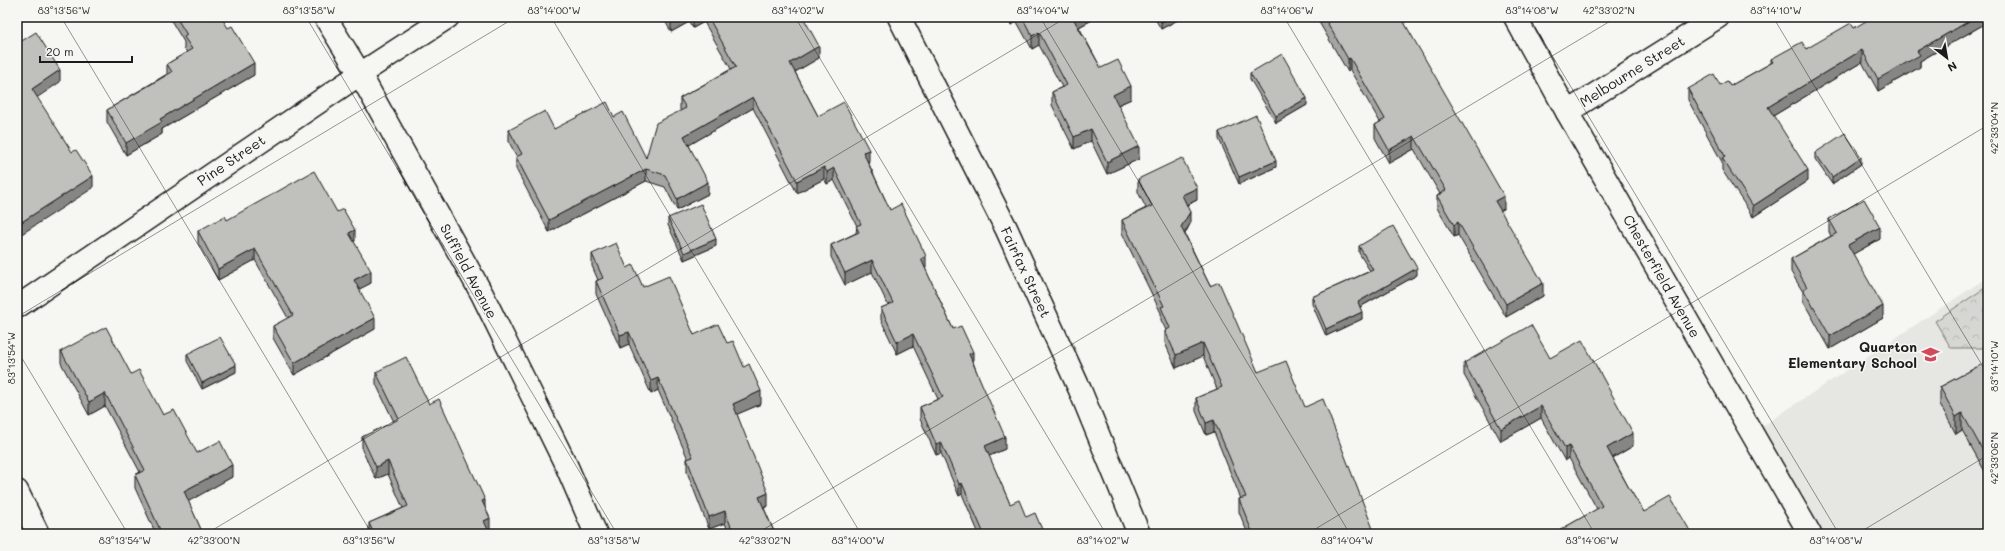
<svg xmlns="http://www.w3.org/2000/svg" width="2005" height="551" font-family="Mali,sans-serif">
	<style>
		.built { fill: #e6e6e2 }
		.forest { fill: url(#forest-crowns); stroke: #797977 }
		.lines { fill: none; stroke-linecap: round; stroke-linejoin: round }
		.minor-casing { stroke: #1c1c1c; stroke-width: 25 }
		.minor { stroke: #f6f6f2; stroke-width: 22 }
		.wall { fill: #a5a5a3; stroke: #1c1c1c }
		.shaded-wall { fill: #868684; stroke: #1c1c1c }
		.building { fill: #c0c0bd; stroke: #1c1c1c }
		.ticks { fill: none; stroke: #1c1c1c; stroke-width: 1; stroke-opacity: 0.45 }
		.labels { text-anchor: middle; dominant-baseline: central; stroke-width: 3; stroke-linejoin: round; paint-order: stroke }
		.street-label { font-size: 14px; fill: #1c1c1c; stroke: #f6f6f2 }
		.poi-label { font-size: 14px; font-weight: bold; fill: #1c1c1c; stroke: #f6f6f2; text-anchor: end }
		.neatline { fill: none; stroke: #1c1c1c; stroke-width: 1.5 }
		.ticks-label { font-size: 10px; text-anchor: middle; fill: #1c1c1c }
	</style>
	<defs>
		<pattern id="forest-crowns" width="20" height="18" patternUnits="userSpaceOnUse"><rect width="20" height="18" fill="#d6d6d2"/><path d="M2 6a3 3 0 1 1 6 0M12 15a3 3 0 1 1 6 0" fill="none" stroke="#b7b7b4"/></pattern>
	</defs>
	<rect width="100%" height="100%" fill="#f6f6f2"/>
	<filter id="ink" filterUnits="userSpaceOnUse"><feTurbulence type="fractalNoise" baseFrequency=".025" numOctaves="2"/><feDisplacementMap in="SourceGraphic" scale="8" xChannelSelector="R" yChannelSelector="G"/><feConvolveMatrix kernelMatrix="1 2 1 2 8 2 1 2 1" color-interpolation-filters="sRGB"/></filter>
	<g filter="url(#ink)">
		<polygon class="built" points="1988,277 1988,534 1813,534 1755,431"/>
		<polygon class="forest" points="1988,286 1988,348 1951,348 1935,321"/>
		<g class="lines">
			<defs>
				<g id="minor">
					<polyline points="325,17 360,74 482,294 567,467 596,534"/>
					<polyline points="899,17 1006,228 1080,390 1139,534"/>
					<polyline points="1515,17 1567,112 1810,534"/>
					<polyline points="1567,112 1718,17"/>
					<polyline points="17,307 360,74 448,17"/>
					<polyline points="17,491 38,534"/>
				</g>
			</defs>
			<use href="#minor" class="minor-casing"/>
			<use href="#minor" class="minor"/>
		</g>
		<g class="wall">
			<polygon points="83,17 96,17 86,23"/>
			<polygon points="169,17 213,17 254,75 162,129 162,134 126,155 107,122 107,110 167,74 167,64 187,52 184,49 184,42"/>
			<polygon points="663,17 803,17 819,58 795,72 818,116 869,161 868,162 890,210 926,268 925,268 953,329 973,362 1005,449 989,456 1010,504 1026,517 1044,534 979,534 962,494 959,496 941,453 936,455 920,419 920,407 938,399 913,346 897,354 881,320 881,308 888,305 872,272 845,285 831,257 831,245 856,233 857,226 834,180 827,184 824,179 797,193 753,108 689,145 708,194 677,210 665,187 646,181 549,232 516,169 516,157 517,157 509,142 509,130 554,129 614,117 646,158 681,111 680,110 680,98 731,69 704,22 693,28 689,22 671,32"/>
			<polygon points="1007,17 1092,17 1092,20 1079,27 1101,68 1131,99 1118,105 1139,159 1107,174 1091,141 1074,149 1052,105 1052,92 1062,87 1039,45 1032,49 1017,22 1011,25"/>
			<polygon points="1154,17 1183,17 1161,29"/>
			<polygon points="1316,17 1401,17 1504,209 1500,210 1543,296 1506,317 1458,235 1454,237 1437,208 1437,196 1440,194 1414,149 1389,163 1375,138 1375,125 1380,122 1350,70 1348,72"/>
			<polygon points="1988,17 1988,22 1920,61 1920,67 1878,91 1862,62 1773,116 1808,181 1753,217 1722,170 1722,162 1688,100 1688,89 1720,85 1730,86 1771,63 1771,59 1806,49 1854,28"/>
			<polygon points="1250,73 1307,105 1276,123 1250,79"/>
			<polygon points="1219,132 1276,167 1239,184 1219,139"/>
			<polygon points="1815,153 1861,164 1832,184 1815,159"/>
			<polygon points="1138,179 1197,200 1187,205 1190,224 1185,234 1210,286 1258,372 1305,407 1375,534 1248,534 1239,512 1239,499 1241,499 1214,432 1206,435 1196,411 1196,398 1217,389 1203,356 1176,368 1165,343 1165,331 1166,330 1161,320 1161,313 1122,233 1122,220 1146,208 1138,192"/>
			<polygon points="337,212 355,241 354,242 371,283 359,289 375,329 294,375 273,338 273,326 288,318 255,260 218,280 198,243 198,231 227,220"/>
			<polygon points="668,218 716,246 684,260 668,225"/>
			<polygon points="1829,219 1880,239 1853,254 1883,318 1830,349 1803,301 1803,292 1791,272 1791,259 1831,236 1829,232"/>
			<polygon points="1359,246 1417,275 1360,307 1362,319 1326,336 1312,304 1312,297 1370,271 1359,253"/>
			<polygon points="592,254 627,268 643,287 694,335 727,343 761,404 737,414 768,506 764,508 775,534 729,534 725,523 709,529 687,472 687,459 688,459 658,390 651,394 629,344 620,348 596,294 596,281 598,280 592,266"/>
			<polygon points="61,351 131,374 163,415 197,453 232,477 188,501 203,534 156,534 135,488 135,475 140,472 105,406 89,415 61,363"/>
			<polygon points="187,354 236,372 202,389 187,361"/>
			<polygon points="1550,358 1633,446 1613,458 1630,490 1644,512 1692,534 1560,534 1560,530 1597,509 1569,458 1565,461 1541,418 1501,441 1464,375 1464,363"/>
			<polygon points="1988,361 1988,477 1962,430 1956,434 1940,404 1940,387"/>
			<polygon points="376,372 429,404 485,508 490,530 489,531 490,534 369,534 369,523 403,508 388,474 376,479 362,450 362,437 394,422 376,384"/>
		</g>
		<g class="shaded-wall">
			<polygon points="86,17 96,17 86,23"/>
			<polygon points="677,17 689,17 689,22 671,32 671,20"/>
			<polygon points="693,17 704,17 704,22 693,28"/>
			<polygon points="1011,17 1017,17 1017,22 1011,25"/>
			<polygon points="1075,17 1092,17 1092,20 1073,30 1073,18"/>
			<polygon points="1171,17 1183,17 1161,29 1161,22"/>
			<polygon points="1976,17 1988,17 1988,22 1920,61 1920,67 1878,91 1878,79 1917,51"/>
			<polygon points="1039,32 1039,45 1032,49 1032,36"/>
			<polygon points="819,46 819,58 790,75 790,63"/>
			<polygon points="1862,50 1862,62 1768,119 1768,107"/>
			<polygon points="1350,58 1350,70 1348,72 1348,59"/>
			<polygon points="254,63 254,75 162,129 162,134 126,155 126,143 160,119"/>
			<polygon points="60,70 60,82 32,101 32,89"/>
			<polygon points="1131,86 1131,99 1113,107 1113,95"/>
			<polygon points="753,97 753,108 684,148 684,136"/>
			<polygon points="1307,98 1307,105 1276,123 1276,116"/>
			<polygon points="1091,129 1091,141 1074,149 1074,137"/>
			<polygon points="1414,136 1414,149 1389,163 1389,150"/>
			<polygon points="1139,146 1139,159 1107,174 1107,162"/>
			<polygon points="869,150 869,161 863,164 863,152"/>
			<polygon points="1861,157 1861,164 1832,184 1832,177"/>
			<polygon points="1276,161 1276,167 1239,184 1239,177"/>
			<polygon points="824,167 824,179 797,193 797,181"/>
			<polygon points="834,168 834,180 827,184 827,172"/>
			<polygon points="646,169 646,181 549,232 549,220"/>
			<polygon points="1808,170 1808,181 1753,217 1753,206"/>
			<polygon points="93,176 93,188 17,237 17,225"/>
			<polygon points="708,182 708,194 677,210 677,199"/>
			<polygon points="1197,188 1197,200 1182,207 1182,195"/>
			<polygon points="1504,196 1504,209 1495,213 1495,201"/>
			<polygon points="1190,212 1190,224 1181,239 1181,227"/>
			<polygon points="1458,222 1458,235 1454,237 1454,225"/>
			<polygon points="1880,227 1880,239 1848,257 1848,245"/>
			<polygon points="355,230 355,241 349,245 349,233"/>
			<polygon points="716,239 716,246 684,260 684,253"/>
			<polygon points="255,249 255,260 218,280 218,269"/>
			<polygon points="926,256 926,268 921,271 921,259"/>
			<polygon points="872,260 872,272 845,285 845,273"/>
			<polygon points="1417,268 1417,275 1358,308 1358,302"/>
			<polygon points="371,271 371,283 354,292 354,280"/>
			<polygon points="1543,283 1543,296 1506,317 1506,304"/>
			<polygon points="1883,306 1883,318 1830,349 1830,336"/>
			<polygon points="1362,312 1362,319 1326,336 1326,329"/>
			<polygon points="375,318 375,329 294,375 294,363"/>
			<polygon points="629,332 629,344 620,348 620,335"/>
			<polygon points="913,334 913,346 897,354 897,342"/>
			<polygon points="1203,343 1203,356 1176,368 1176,355"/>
			<polygon points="973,352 973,364 969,354"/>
			<polygon points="236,365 236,372 202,389 202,383"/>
			<polygon points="658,378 658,390 651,394 651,381"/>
			<polygon points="761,391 761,404 733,416 733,404"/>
			<polygon points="105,393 105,406 89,415 89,402"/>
			<polygon points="1541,406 1541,418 1501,441 1501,429"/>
			<polygon points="1962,413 1962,430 1956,434 1956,417"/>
			<polygon points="1214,420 1214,432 1206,435 1206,423"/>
			<polygon points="1633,433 1633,446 1607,461 1607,448"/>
			<polygon points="1005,437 1005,449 985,458 985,446"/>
			<polygon points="941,442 941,453 936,455 936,444"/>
			<polygon points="1569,446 1569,458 1565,461 1565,448"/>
			<polygon points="388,461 388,474 376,479 376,467"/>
			<polygon points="232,465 232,477 184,504 184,491"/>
			<polygon points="962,483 962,494 959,496 959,484"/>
			<polygon points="768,493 768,506 759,509 759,497"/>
			<polygon points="485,500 485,512 482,501"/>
			<polygon points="725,511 725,523 709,529 709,517"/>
			<polygon points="490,518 490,530 484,533 484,521"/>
		</g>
		<g class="building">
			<polygon points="176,17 213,17 214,19 218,17 221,17 228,28 232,26 254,63 160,119 162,122 126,143 107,110 172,72 167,64 192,49 184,37 187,35"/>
			<polygon points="669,17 677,17 671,20"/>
			<polygon points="708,17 803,17 819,46 790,63 818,116 844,102 869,150 863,152 890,210 901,204 926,256 921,259 953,329 961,326 973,352 969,354 1005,437 985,446 1010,504 1019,500 1026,517 1035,513 1044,534 984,534 962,483 959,484 941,442 936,444 920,407 943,397 913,334 897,342 881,308 893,303 872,260 845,273 831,245 859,232 856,226 861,224 834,168 827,172 824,167 797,181 753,97 684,136 708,182 677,199 665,175 646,169 549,220 516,157 522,154 509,130 545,111 554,129 607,102 614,117 623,112 646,158 656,123 686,108 680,98 736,67"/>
			<polygon points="1022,17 1075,17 1073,18 1101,68 1118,60 1131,86 1113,95 1139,146 1107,162 1091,129 1074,137 1052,92 1067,85 1039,32 1032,36"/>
			<polygon points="1158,17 1171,17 1161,22"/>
			<polygon points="1324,17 1401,17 1504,196 1495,201 1543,283 1506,304 1458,222 1454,225 1437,196 1446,190 1414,136 1389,150 1375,125 1385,119 1350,58 1348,59"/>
			<polygon points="1873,17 1976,17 1917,51 1920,55 1878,79 1862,50 1768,107 1808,170 1753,206 1722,158 1725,156 1688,89 1714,74 1720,85 1727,81 1730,86 1773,62 1771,59 1802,42 1806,49 1851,23 1854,28"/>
			<polygon points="36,32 60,70 32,89 72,152 76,150 93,176 17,225 17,44"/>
			<polygon points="1282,54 1307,98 1276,116 1250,73"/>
			<polygon points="1256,115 1276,161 1239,177 1219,132"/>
			<polygon points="1845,133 1861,157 1832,177 1815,153"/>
			<polygon points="1182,158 1197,188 1182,195 1190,212 1181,227 1210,286 1219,282 1258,372 1286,361 1305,407 1323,399 1375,534 1253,534 1239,499 1246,497 1214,420 1206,423 1196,398 1222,387 1203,343 1176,355 1165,331 1170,328 1161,307 1164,306 1122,220 1152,206 1138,179"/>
			<polygon points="314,171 337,212 343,209 355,230 349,233 371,271 354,280 375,318 294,363 273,326 293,315 255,249 218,269 198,231 225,216 227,220"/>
			<polygon points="1864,199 1880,227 1848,245 1883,306 1830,336 1803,289 1807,287 1791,259 1837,233 1829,219"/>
			<polygon points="701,204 716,239 684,253 668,218"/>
			<polygon points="1393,226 1417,268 1358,302 1362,312 1326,329 1312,297 1373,270 1359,246"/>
			<polygon points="616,243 627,268 633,265 643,287 669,276 694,335 718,324 727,343 733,341 744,367 749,364 761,391 733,404 768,493 759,497 775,534 734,534 725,511 709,517 687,459 693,457 658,378 651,381 629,332 620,335 596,281 603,278 592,254"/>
			<polygon points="1531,325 1550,358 1582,340 1633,433 1607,448 1630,490 1644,512 1670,497 1692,534 1562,534 1560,530 1602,506 1569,446 1565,448 1541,406 1501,429 1464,363"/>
			<polygon points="106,327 131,374 139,370 163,415 174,410 197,453 220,441 232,465 184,491 203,534 162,534 135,475 145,470 105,393 89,402 61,351"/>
			<polygon points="220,337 236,365 202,383 187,354"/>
			<polygon points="406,357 429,404 439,399 485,500 482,501 490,518 484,521 490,534 374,534 369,523 408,506 388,461 376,467 362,437 399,419 376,372"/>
			<polygon points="1988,361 1988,460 1962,413 1956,417 1940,387"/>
			<polygon points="234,530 236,534 226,534"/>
		</g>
	</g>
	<path class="ticks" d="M61,17L372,534M306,17L617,534M551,17L861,534M795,17L1106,534M1040,17L1350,534M1284,17L1595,534M1529,17L1839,534M1773,17L1988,375M17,317L516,17M17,350L128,534M206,534L1067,17M756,534L1617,17M1307,534L1988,125M1857,534L1988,455"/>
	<defs>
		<symbol id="school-bare" viewBox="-9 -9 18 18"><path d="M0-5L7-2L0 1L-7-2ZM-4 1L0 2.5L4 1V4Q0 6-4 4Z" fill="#d1495b" stroke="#f6f6f2" stroke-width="2.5" paint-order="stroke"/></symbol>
	</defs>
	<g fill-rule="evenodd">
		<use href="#school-bare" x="1918" y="342" width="25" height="25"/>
	</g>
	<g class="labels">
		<g class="street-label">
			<text transform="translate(1632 71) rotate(-32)">Melbourne Street</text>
			<text transform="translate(231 160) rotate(-34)">Pine Street</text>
			<text transform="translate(469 271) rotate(62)">Suffield Avenue</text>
			<text transform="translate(1026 272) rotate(65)">Fairfax Street</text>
			<text transform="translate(1662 276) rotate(60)">Chesterfield Avenue</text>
		</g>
		<g class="poi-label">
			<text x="1917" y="346">Quarton<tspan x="1917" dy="16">Elementary School</tspan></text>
		</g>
	</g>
	<rect width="2005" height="551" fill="none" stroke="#f6f6f2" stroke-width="44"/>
	<g transform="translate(1947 58) rotate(149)" stroke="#f6f6f2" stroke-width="3" paint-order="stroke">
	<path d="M0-3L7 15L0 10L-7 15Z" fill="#1c1c1c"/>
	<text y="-6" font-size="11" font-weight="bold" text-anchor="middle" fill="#1c1c1c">N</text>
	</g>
	<path d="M40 56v6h92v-6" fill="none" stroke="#1c1c1c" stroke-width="2"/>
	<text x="46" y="56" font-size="12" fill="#1c1c1c" stroke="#f6f6f2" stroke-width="3" paint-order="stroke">20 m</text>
	<rect x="22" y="22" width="1961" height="507" class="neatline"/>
	<g class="ticks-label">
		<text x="64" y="14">83°13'56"W</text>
		<text x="309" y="14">83°13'58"W</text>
		<text x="554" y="14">83°14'00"W</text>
		<text x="798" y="14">83°14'02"W</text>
		<text x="1043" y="14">83°14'04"W</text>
		<text x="1287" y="14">83°14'06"W</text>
		<text x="1532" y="14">83°14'08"W</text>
		<text x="1609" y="14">42°33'02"N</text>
		<text x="1776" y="14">83°14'10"W</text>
		<text transform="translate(1994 128) rotate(-90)" y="4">42°33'04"N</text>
		<text transform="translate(11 358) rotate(-90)" y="4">83°13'54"W</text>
		<text transform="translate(1994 366) rotate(-90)" y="4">83°14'10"W</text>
		<text transform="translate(1994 458) rotate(-90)" y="4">42°33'06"N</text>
		<text x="125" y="544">83°13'54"W</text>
		<text x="214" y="544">42°33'00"N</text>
		<text x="369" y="544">83°13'56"W</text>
		<text x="614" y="544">83°13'58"W</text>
		<text x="765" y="544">42°33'02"N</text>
		<text x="858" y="544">83°14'00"W</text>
		<text x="1103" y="544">83°14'02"W</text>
		<text x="1347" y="544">83°14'04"W</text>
		<text x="1592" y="544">83°14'06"W</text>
		<text x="1836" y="544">83°14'08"W</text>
	</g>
</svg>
